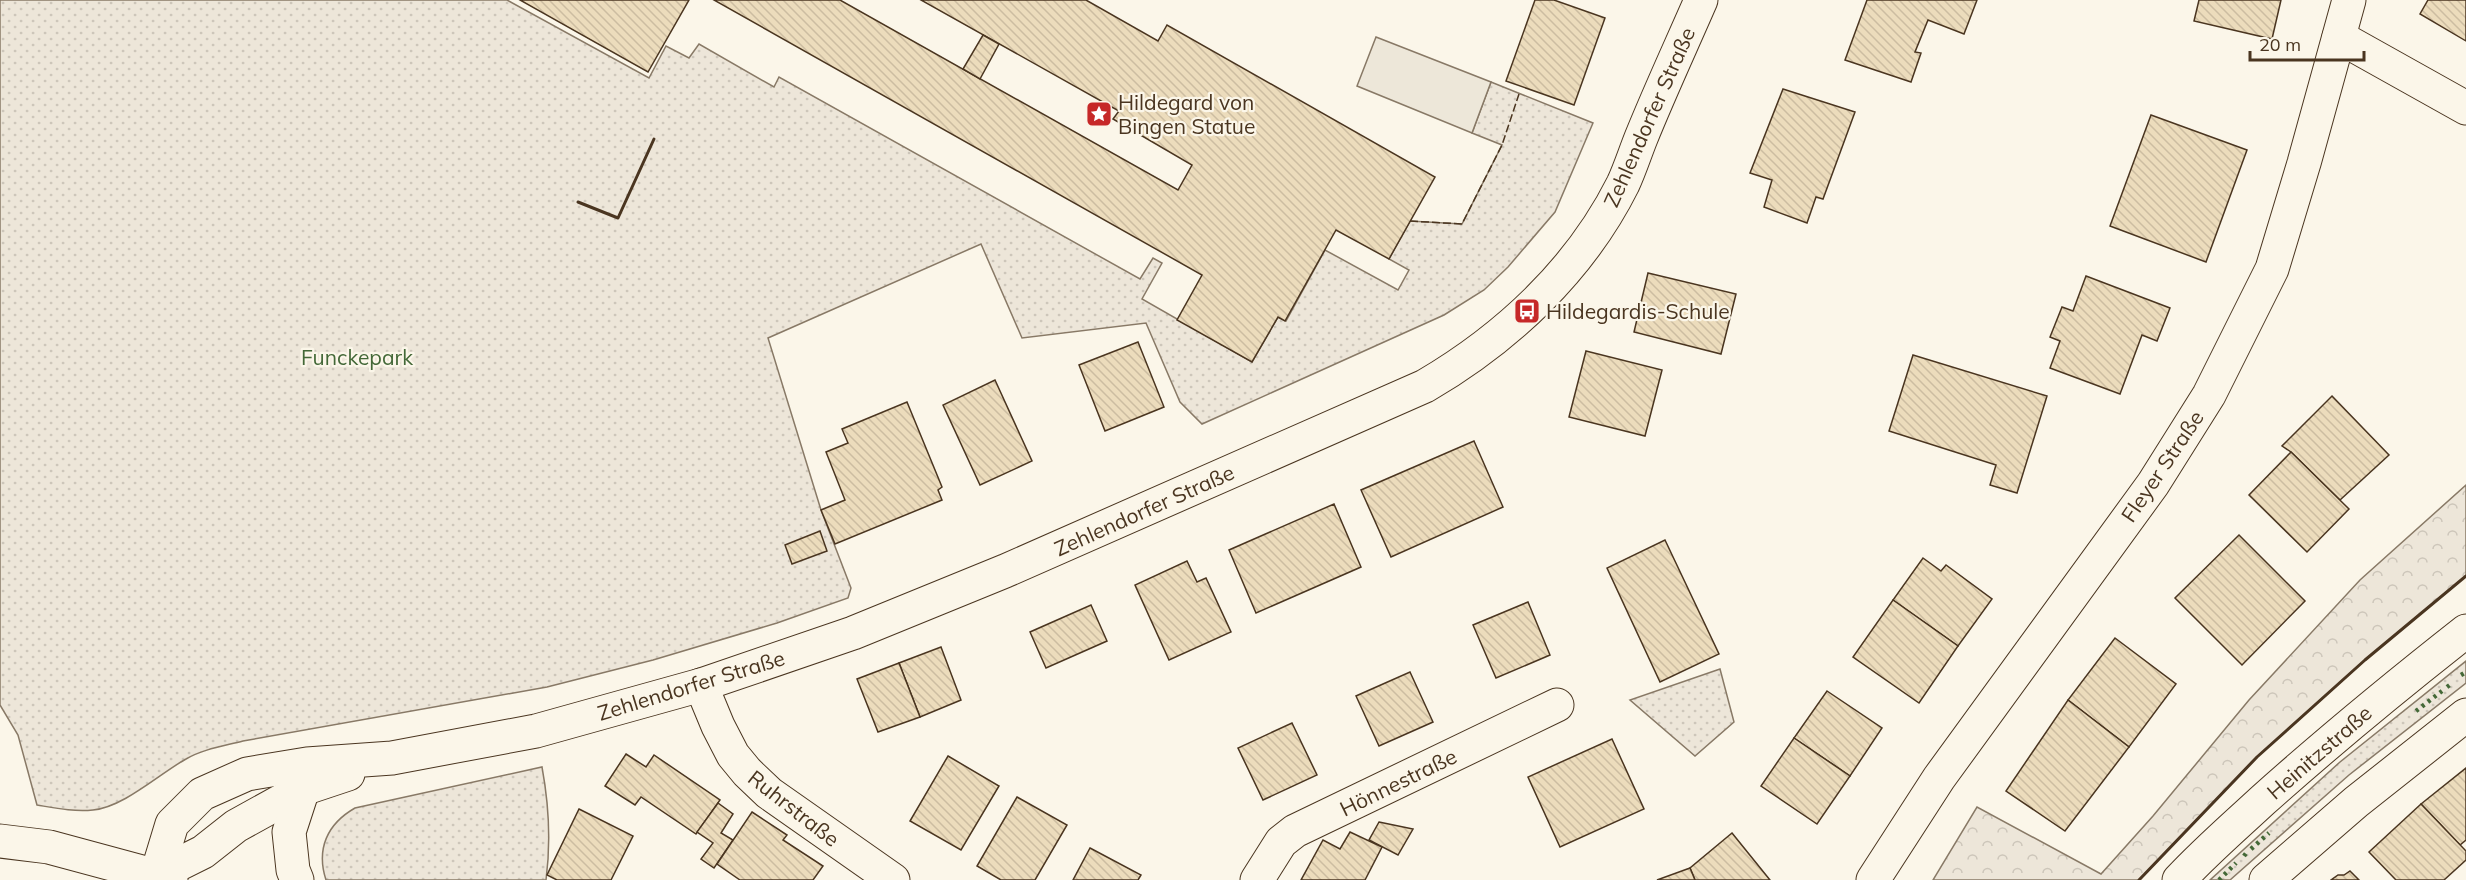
<svg xmlns="http://www.w3.org/2000/svg" width="2466" height="880" font-family="Mulish,sans-serif">
	<style>
		.grass { fill: url(#grass-dots); stroke: #887966; stroke-width: 1.5 }
		.forest { fill: url(#forest-crowns); stroke: #887966; stroke-width: 1.5 }
		.parking { fill: #ede7d9; stroke: #887966; stroke-width: 1.5 }
		.building { fill: url(#building-back-hatch); stroke: #4a3520; stroke-width: 1.5 }
		.lines { fill: none; stroke-linecap: round; stroke-linejoin: round }
		.minor-casing { stroke: #4a3520; stroke-width: 35 }
		.major-casing { stroke: #4a3520; stroke-width: 35 }
		.minor { stroke: #fbf6e9; stroke-width: 33 }
		.major { stroke: #fbf6e9; stroke-width: 33 }
		.hedge { stroke: #436837; stroke-width: 4.5; stroke-dasharray: 3 4.5; stroke-linecap: butt }
		.fence { stroke: #4a3520; stroke-width: 1.5; stroke-dasharray: 8 3; stroke-linecap: butt }
		.wall { stroke: #4a3520; stroke-width: 3 }
		.labels { text-anchor: middle; dominant-baseline: central; stroke-width: 4.5; stroke-linejoin: round; paint-order: stroke }
		.poi-label { font-size: 21px; fill: #4a3520; stroke: #fbf6e9; text-anchor: start }
		.street-label { font-size: 21px; fill: #4a3520; stroke: #fbf6e9 }
		.park-label { font-size: 21px; fill: #436837; stroke: #fbf6e9 }
	</style>
	<defs>
		<pattern id="grass-dots" width="8" height="8" patternUnits="userSpaceOnUse" patternTransform="scale(1.5)"><rect width="8" height="8" fill="#ede6d9"/><path d="M2 2h.1M6 6h.1" fill="none" stroke="#cdc6ba" stroke-width="1.8" stroke-linecap="round"/></pattern>
		<pattern id="forest-crowns" width="20" height="18" patternUnits="userSpaceOnUse" patternTransform="scale(1.5)"><rect width="20" height="18" fill="#ede6d9"/><path d="M2 6a3 3 0 1 1 6 0M12 15a3 3 0 1 1 6 0" fill="none" stroke="#cdc6ba"/></pattern>
		<pattern id="building-back-hatch" width="6" height="6" patternUnits="userSpaceOnUse" patternTransform="scale(1.5)"><rect width="6" height="6" fill="#ecdcbc"/><path d="M-1 5l2 2M0 0l6 6M5-1l2 2" fill="none" stroke="#ccbda1"/></pattern>
	</defs>
	<rect width="100%" height="100%" fill="#fbf6e9"/>
	<g class="grass">
		<path d="M0,0H507L649,78L666,46L689,58L699,44L774,87L779,77L1140,279L1153,258L1162,263L1142,299L1252,362L1278,317L1286,321L1325,250L1398,290L1409,270L1389,259L1410,221L1462,224L1502,145L1472,133L1491,82L1593,123L1555,212L1508,267L1484,290L1444,315L1202,424L1180,402L1146,323L1022,338L981,244L768,338L821,510L851,588L848,598L777,623L653,660L547,687L243,741C224,746 203,749 186,759C159,774 124,807 93,810C74,812 55,808 37,805L18,735L0,705Z"/>
		<polygon points="2466,661 2466,683 2349,775 2230,880 2210,880 2340,762"/>
		<polygon points="1720,669 1734,722 1695,756 1630,700"/>
		<path d="M542,767C549,805 551,842 546,880H326C316,849 327,824 355,808Z"/>
	</g>
	<polygon class="forest" points="2466,485 2466,576 2365,660 2257,757 2139,880 1933,880 1977,807 2101,874 2153,816 2249,700 2360,580"/>
	<polygon class="parking" points="1376,37 1491,82 1472,133 1357,86"/>
	<g class="building">
		<polygon points="520,0 689,0 648,72"/>
		<polygon points="714,0 840,0 1178,190 1192,165 1113,119 1119,111 921,0 1086,0 1158,41 1167,25 1435,177 1389,259 1336,230 1285,321 1278,317 1252,362 1177,320 1202,275"/>
		<polygon points="1535,0 1554,0 1605,18 1574,105 1506,81"/>
		<polygon points="1867,0 1977,0 1964,34 1928,20 1915,52 1921,53 1911,82 1845,60"/>
		<polygon points="2199,0 2281,0 2272,39 2194,21"/>
		<polygon points="2428,0 2466,0 2466,41 2420,14"/>
		<polygon points="983,35 999,44 980,79 963,69"/>
		<polygon points="1783,89 1855,112 1823,199 1816,197 1807,223 1764,207 1772,180 1750,173"/>
		<polygon points="2151,115 2247,150 2206,262 2110,226"/>
		<polygon points="1648,273 1736,294 1721,354 1634,332"/>
		<polygon points="2086,276 2170,308 2157,341 2142,335 2120,394 2050,368 2060,341 2050,337 2062,307 2073,311"/>
		<polygon points="1138,342 1164,407 1105,431 1079,365"/>
		<polygon points="1586,351 1662,370 1645,436 1569,417"/>
		<polygon points="1913,355 2047,396 2017,493 1990,485 1996,465 1889,431"/>
		<polygon points="995,380 1032,461 980,485 943,405"/>
		<polygon points="2332,396 2389,455 2340,500 2291,452 2282,446"/>
		<polygon points="907,402 942,487 938,490 942,500 835,544 821,510 845,500 826,452 848,443 842,429"/>
		<polygon points="1474,441 1503,507 1391,557 1361,490"/>
		<polygon points="2291,452 2349,509 2307,552 2249,495"/>
		<polygon points="1334,504 1361,567 1256,613 1229,550"/>
		<polygon points="820,531 827,551 792,564 785,545"/>
		<polygon points="2239,535 2305,601 2242,665 2175,598"/>
		<polygon points="1665,540 1719,654 1660,682 1607,568"/>
		<polygon points="1923,558 1941,571 1946,565 1992,599 1958,646 1893,600"/>
		<polygon points="1187,561 1197,582 1206,578 1231,632 1169,660 1135,585"/>
		<polygon points="1893,600 1958,646 1919,703 1853,657"/>
		<polygon points="1528,602 1550,655 1496,678 1473,625"/>
		<polygon points="1091,605 1107,641 1046,668 1030,632"/>
		<polygon points="2115,638 2176,684 2129,747 2068,700"/>
		<polygon points="941,647 961,700 920,717 899,663"/>
		<polygon points="899,663 920,717 878,732 857,679"/>
		<polygon points="1410,672 1433,722 1379,746 1356,696"/>
		<polygon points="1827,691 1882,728 1850,776 1794,738"/>
		<polygon points="2068,700 2129,747 2065,831 2006,791"/>
		<polygon points="1292,723 1317,775 1263,800 1238,748"/>
		<polygon points="1794,738 1850,776 1817,824 1761,786"/>
		<polygon points="1612,739 1644,809 1560,847 1528,777"/>
		<polygon points="626,754 646,767 654,755 720,800 696,834 641,797 635,805 605,786"/>
		<polygon points="948,756 999,786 961,850 910,821"/>
		<polygon points="2466,768 2466,840 2460,845 2421,804"/>
		<polygon points="1017,797 1067,825 1035,880 1001,880 977,866"/>
		<polygon points="718,803 733,814 721,833 733,840 714,868 701,859 713,843 697,832"/>
		<polygon points="2421,804 2466,851 2466,860 2444,880 2396,880 2369,852"/>
		<polygon points="579,809 633,836 611,880 557,880 547,875"/>
		<polygon points="752,812 787,835 783,840 823,866 813,880 740,880 717,864"/>
		<polygon points="1379,822 1413,829 1398,855 1369,840"/>
		<polygon points="1350,832 1382,847 1365,880 1301,880 1323,840 1340,849"/>
		<polygon points="1732,833 1770,880 1695,880 1690,868"/>
		<polygon points="1090,848 1141,875 1138,880 1073,880"/>
		<polygon points="1690,868 1695,880 1657,880"/>
		<polygon points="2350,871 2359,880 2331,880 2338,875 2344,875"/>
	</g>
	<g class="lines">
		<defs>
			<g id="minor">
				<polyline points="2339,37 2466,108"/>
				<polyline points="701,685 718,726 733,755 747,772 769,793 893,880"/>
				<polyline points="157,875 203,852 236,826 303,789 348,774"/>
				<path d="M155,880L172,824L202,794L247,774L307,764L392,758L536,731L701,685L853,633L1005,571L1425,386C1507,338 1580,270 1623,184C1630,169 1635,153 1641,138C1660,91 1681,46 1701,0"/>
				<polyline points="297,880 293,870 289,832 303,789"/>
				<polyline points="1257,880 1281,842 1295,831 1557,705"/>
				<polyline points="1873,880 1939,778 2153,484 2209,395 2272,269 2304,163 2349,0"/>
			</g>
			<g id="major">
				<polyline points="0,841 49,847 171,880"/>
				<path d="M2179,880C2205,852 2234,827 2262,801C2328,742 2396,686 2466,631"/>
				<polyline points="2266,880 2356,802 2466,715"/>
			</g>
		</defs>
		<use href="#minor" class="minor-casing"/>
		<use href="#major" class="major-casing"/>
		<use href="#minor" class="minor"/>
		<use href="#major" class="major"/>
		<g class="hedge">
			<polyline points="2461,675 2466,672"/>
			<polyline points="2447,687 2451,684"/>
			<polyline points="2416,711 2442,691"/>
			<polyline points="2251,849 2269,833"/>
			<polyline points="2244,856 2247,852"/>
			<polyline points="2219,880 2236,863"/>
		</g>
		<polyline class="fence" points="1410,221 1462,224 1502,145 1519,94"/>
		<g class="wall">
			<polyline points="578,202 618,218 654,139"/>
			<polyline points="2139,880 2257,757 2365,660 2466,576"/>
		</g>
	</g>
	<defs>
		<symbol id="sight-square" viewBox="-11 -11 22 22"><rect x="-9" y="-9" width="18" height="18" rx="4" fill="#c62828" stroke="#fbf6e9"/><path d="M0-6L1.8-2.2L6-1.7L2.9 1.2L3.7 5.4L0 3.3L-3.7 5.4L-2.9 1.2L-6-1.7L-1.8-2.2Z" fill="#fff"/></symbol>
		<symbol id="bus-square" viewBox="-11 -11 22 22"><rect x="-9" y="-9" width="18" height="18" rx="4" fill="#c62828" stroke="#fbf6e9"/><path d="M-5-6H5V4H4V6H2V4H-2V6H-4V4H-5ZM-3.5-4V0h7V-4ZM-3.5 1.2v1.5H-2V1.2ZM2 1.2v1.5H3.5V1.2Z" fill="#fff"/></symbol>
	</defs>
	<g fill-rule="evenodd">
		<use href="#sight-square" x="1084" y="99" width="30" height="30"/>
		<use href="#bus-square" x="1512" y="296" width="30" height="30"/>
	</g>
	<g class="labels">
		<g class="poi-label">
			<text x="1118" y="102">Hildegard von<tspan x="1118" dy="24">Bingen Statue</tspan></text>
			<text x="1546" y="311">Hildegardis-Schule</text>
		</g>
		<g class="street-label">
			<text transform="translate(1649 117) rotate(-66)">Zehlendorfer Straße</text>
			<text transform="translate(2162 466) rotate(-56)">Fleyer Straße</text>
			<text transform="translate(1144 510) rotate(-24)">Zehlendorfer Straße</text>
			<text transform="translate(691 685) rotate(-17)">Zehlendorfer Straße</text>
			<text transform="translate(2319 752) rotate(-41)">Heinitzstraße</text>
			<text transform="translate(1398 782) rotate(-26)">Hönnestraße</text>
			<text transform="translate(794 808) rotate(38)">Ruhrstraße</text>
		</g>
		<g class="park-label">
			<text x="357" y="357">Funckepark</text>
		</g>
	</g>
	<path d="M2250 51v9h114v-9" fill="none" stroke="#4a3520" stroke-width="3"/>
	<text x="2259" y="51" font-size="18" fill="#4a3520" stroke="#fbf6e9" stroke-width="4.5" paint-order="stroke">20 m</text>
</svg>
